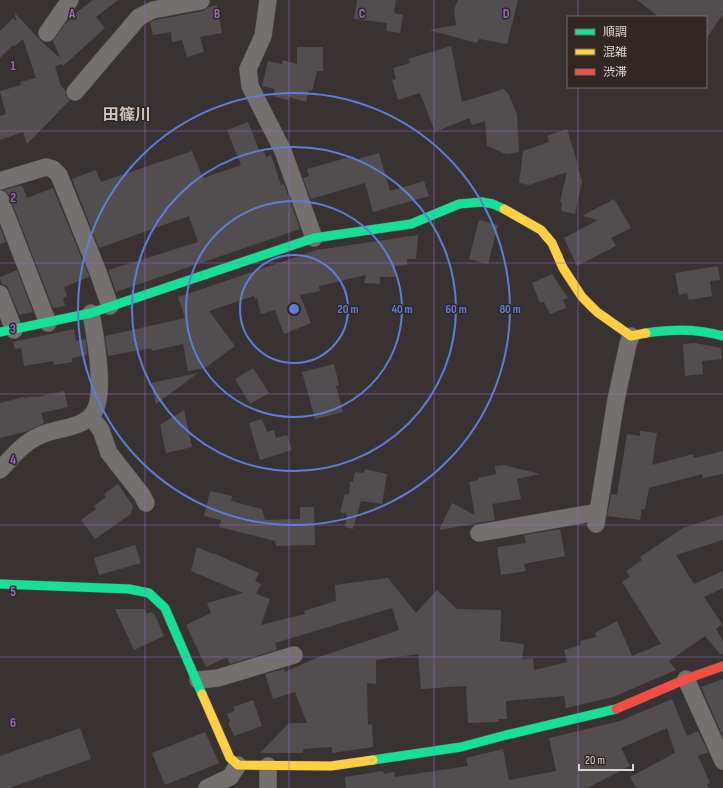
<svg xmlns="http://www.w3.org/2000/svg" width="723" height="788" font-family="'Sofia Sans Condensed','Noto Sans JP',sans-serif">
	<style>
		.building { fill: #524e4f }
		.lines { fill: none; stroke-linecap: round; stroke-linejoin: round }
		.street-casing { stroke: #54504f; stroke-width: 18 }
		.fast-casing { stroke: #54504f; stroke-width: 10 }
		.slow-casing { stroke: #54504f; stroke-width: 10 }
		.jam-casing { stroke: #54504f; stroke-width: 10 }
		.street { stroke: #74706f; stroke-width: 17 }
		.fast { stroke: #16e098; stroke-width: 9 }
		.slow { stroke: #ffcf43; stroke-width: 9 }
		.jam { stroke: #f24e42; stroke-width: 9 }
		.grid { fill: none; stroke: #9c67c6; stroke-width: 1; stroke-opacity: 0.55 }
		.ring { fill: none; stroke: #5f7dd6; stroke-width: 2 }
		.labels { text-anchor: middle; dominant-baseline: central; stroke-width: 3; stroke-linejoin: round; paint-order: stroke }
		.neighbourhood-label { font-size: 16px; font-weight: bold; fill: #cdc1bd; stroke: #312825 }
		.grid-label { font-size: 13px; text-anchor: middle; font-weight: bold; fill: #9c67c6; stroke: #312825; stroke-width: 3; stroke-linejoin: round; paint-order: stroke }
		.centre { fill: #5f7dd6; stroke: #312825; stroke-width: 2 }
		.ring-label { font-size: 12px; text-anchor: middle; font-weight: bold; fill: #5f7dd6; stroke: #312825; stroke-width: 3; stroke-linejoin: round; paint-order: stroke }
	</style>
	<rect width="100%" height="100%" fill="#383332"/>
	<g class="building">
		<polygon points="93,0 118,0 96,17 105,28 63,66 62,64 55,66 61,86 65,90 66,96 70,100 27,144 23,132 0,140 0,116 6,114 0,91 21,85 20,82 36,78 23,39 15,46 13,45 0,58 0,31 13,18 17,22 14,12 41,41 60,58 53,41 65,24 72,18 71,17"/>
		<polygon points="357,0 396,0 394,13 403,15 400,33 386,31 387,23 354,19"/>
		<polygon points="458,0 518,0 507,44 479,39 477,43 429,30 456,25 454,10"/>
		<polygon points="637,0 723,0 723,14 706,39 706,17 659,17"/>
		<polygon points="217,5 222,33 200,37 204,52 187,57 182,40 172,42 171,32 153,35 150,23 155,20 203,11 209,7"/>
		<polygon points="451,46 462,102 504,89 509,95 517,114 519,152 506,154 487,146 485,121 472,125 469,118 435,132 420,93 398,100 392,80 396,79 393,68 410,63 408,59"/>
		<polygon points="297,47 323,47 323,71 317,71 312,91 309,90 306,102 289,97 288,100 273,96 275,89 262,86 268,61 282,64 283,60 297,64"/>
		<polygon points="248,122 259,150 263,149 266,157 271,155 281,185 284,184 300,229 116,292 108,270 198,242 189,216 99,248 72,179 96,170 101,182 192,151 203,178 241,165 227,130"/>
		<polygon points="567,129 579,168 578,168 582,181 575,214 561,211 562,203 560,202 567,172 529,185 519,183 523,151 549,142 547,136"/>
		<polygon points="379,153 390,191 424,181 429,196 373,212 365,183 311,199 303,178 309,176 307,169 353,156 354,160"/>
		<polygon points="22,185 27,198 53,188 89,276 89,277 64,287 67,296 63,298 65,306 53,308 9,195 4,190"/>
		<polygon points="614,199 631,228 611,238 616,246 577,266 564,238 598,220 582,216"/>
		<polygon points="479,220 498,225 488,264 469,259"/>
		<polygon points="0,227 6,242 0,244"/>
		<polygon points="418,235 416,259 407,259 407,265 395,266 395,277 380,277 380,284 364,283 366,275 319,286 320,291 300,295 311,323 284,334 275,310 261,314 257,298 255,299 254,296 209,311 235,346 205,368 188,371 183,344 152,351 151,348 108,356 105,336 185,318 178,297 317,250"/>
		<polygon points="718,266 720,280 710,281 712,296 689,300 687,293 679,295 675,273"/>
		<polygon points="17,270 33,312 19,315 9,290 7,286 2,284 0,279 0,277"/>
		<polygon points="552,274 568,298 563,300 566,308 550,314 544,302 540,303 532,283"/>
		<polygon points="74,329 76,341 85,339 86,341 87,355 72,358 72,362 54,365 53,361 24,366 21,348 15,349 13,342"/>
		<polygon points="695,343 721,348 722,359 702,361 703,374 685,376 683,344"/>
		<polygon points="334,364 339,385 336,386 343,412 315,419 302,372"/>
		<polygon points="253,368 269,393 250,404 235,379"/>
		<polygon points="198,373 156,404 151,383"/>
		<polygon points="64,391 68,407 41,413 44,423 28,431 0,438 0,403 24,397 25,398 36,396 37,397"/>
		<polygon points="184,410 192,447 166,453 160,425"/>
		<polygon points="262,419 267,432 274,430 276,438 287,435 292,450 260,460 249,423"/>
		<polygon points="640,431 657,433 652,465 693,454 694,458 723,451 723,474 703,478 702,474 649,488 645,509 642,509 640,520 607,516 611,494 617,495 627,434 640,436"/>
		<polygon points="503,465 540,474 517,479 521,499 492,504 495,520 439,530 452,503 475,515 469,482 478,480 478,478 496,474 495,466"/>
		<polygon points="365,469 387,474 382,504 361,501 353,529 345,527 347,514 340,512 345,494 349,495 350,481 353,482 355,472 364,473"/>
		<polygon points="118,484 133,506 131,514 95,539 81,520 96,509 94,506 106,497 104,494"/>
		<polygon points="210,491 232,496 231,501 262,509 265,520 300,519 300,507 314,507 315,545 276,546 275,541 219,527 221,520 204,516"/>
		<polygon points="723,515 723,540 676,555 694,584 723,571 723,588 704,597 722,624 716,629 723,641 723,654 720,654 705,636 669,661 676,670 613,697 566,708 564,696 506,701 507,719 498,719 499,722 468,723 466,686 421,689 418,654 376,660 376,684 367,683 368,725 372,724 373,747 332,753 332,747 303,749 303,753 260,753 289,723 307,723 295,692 273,699 265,674 284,669 285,672 316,658 399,630 392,608 275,643 277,650 230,664 227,657 206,667 186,625 211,613 207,603 243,593 191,571 197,547 213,554 213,553 259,573 255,581 261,584 256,594 270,599 261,625 305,614 304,611 310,609 336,601 335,585 388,578 416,613 437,590 457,609 501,610 500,641 524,644 522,659 533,658 534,670 567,662 564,650 581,645 580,641 596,637 595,633 617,621 632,656 661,644 622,582 630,577 626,571 642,560 640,557 683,528"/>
		<polygon points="560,529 565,556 524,564 526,571 501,575 497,547 526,543 524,535"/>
		<polygon points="135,545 141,563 99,575 94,558"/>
		<polygon points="115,609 144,609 147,614 151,612 155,615 164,636 134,650"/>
		<polygon points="723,679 723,737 701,687"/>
		<polygon points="672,699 687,736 698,731 708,752 698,756 710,783 707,784 709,788 636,788 630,777 675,753 667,728 621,748 630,766 587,788 346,788 345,777 383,771 384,774 394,772 395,777 468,766 466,758 503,749 509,780 556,771 549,738 620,721"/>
		<polygon points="253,700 262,726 234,736 228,723 230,722 227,714 235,711 233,707"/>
		<polygon points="80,728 91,759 9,788 0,788 0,756"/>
		<polygon points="205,732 219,763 165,785 152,753"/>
	</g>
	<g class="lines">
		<defs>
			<g id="street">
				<polyline points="268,0 263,36 248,69 250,86 283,151 314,238"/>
				<polyline points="47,33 70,0"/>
				<polyline points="75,92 139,17 153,10 201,1"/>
				<polyline points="0,181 46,167 53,169 59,175 98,272 110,306"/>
				<polyline points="0,199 48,323"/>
				<polyline points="0,294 14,330"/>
				<polyline points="91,417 101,430 109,453 142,495 146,503"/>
				<path d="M0,470C12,457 23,443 39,436C54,428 80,429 92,415C107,398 95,335 91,313"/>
				<polyline points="596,524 616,400 628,344 631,336"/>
				<polyline points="479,533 598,512"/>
				<polyline points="686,679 723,761"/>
				<polyline points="198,680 218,678 294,655"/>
				<polyline points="268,766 268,788"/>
				<polyline points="207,788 230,777 238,765"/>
			</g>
			<g id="fast">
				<polyline points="0,332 91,313 314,238 411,224 459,204 482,202 493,204 504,209"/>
				<path d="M646,333C672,329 697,328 723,336"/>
				<polyline points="0,584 129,589 149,593 165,608 202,694"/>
				<polyline points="373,760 461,747 506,735 616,709"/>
			</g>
			<g id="slow">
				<polyline points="504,209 541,230 552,243 563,268 582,297 597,312 631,336 646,333"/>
				<polyline points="202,694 230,758 238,765 331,766 373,760"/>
			</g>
			<polyline id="jam" points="616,709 686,679 723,666"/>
		</defs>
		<use href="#street" class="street-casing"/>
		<use href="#fast" class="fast-casing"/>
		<use href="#slow" class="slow-casing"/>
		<use href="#jam" class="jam-casing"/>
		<use href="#street" class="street"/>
		<use href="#fast" class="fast"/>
		<use href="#slow" class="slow"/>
		<use href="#jam" class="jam"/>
	</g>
	<path class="grid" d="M145,0V788M289,0V788M434,0V788M578,0V17M578,87V788M0,131H723M0,263H723M0,394H723M0,525H723M0,657H723"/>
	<g class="ring">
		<circle cx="294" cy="309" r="54"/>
		<circle cx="294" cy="309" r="108"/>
		<circle cx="294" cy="309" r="162"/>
		<circle cx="294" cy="309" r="216"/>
	</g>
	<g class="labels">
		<g class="neighbourhood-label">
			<text x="127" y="115">田篠川</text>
		</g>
	</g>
	<g class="grid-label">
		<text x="72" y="18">A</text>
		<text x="217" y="18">B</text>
		<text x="362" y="18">C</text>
		<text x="506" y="18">D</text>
		<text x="13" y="70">1</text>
		<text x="13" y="202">2</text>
		<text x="13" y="333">3</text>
		<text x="13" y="464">4</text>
		<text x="13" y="596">5</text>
		<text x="13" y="727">6</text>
	</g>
	<circle cx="294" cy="309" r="6" class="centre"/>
	<g class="ring-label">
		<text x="348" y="313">20 m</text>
		<text x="402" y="313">40 m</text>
		<text x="456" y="313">60 m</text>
		<text x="510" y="313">80 m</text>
	</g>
	<rect x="567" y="16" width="140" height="72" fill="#312825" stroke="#756d6a"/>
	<rect x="575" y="29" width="20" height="6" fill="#16e098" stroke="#756d6a"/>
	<text x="603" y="36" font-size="12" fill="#dad4d2">順調</text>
	<rect x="575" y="49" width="20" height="6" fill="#ffcf43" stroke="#756d6a"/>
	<text x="603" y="56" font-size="12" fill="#dad4d2">混雑</text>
	<rect x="575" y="69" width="20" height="6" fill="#f24e42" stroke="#756d6a"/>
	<text x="603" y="76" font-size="12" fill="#dad4d2">渋滞</text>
	<path d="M579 764v6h54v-6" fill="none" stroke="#dad4d2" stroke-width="2"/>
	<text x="585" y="764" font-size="12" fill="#dad4d2" stroke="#312825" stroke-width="3" paint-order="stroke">20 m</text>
</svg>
